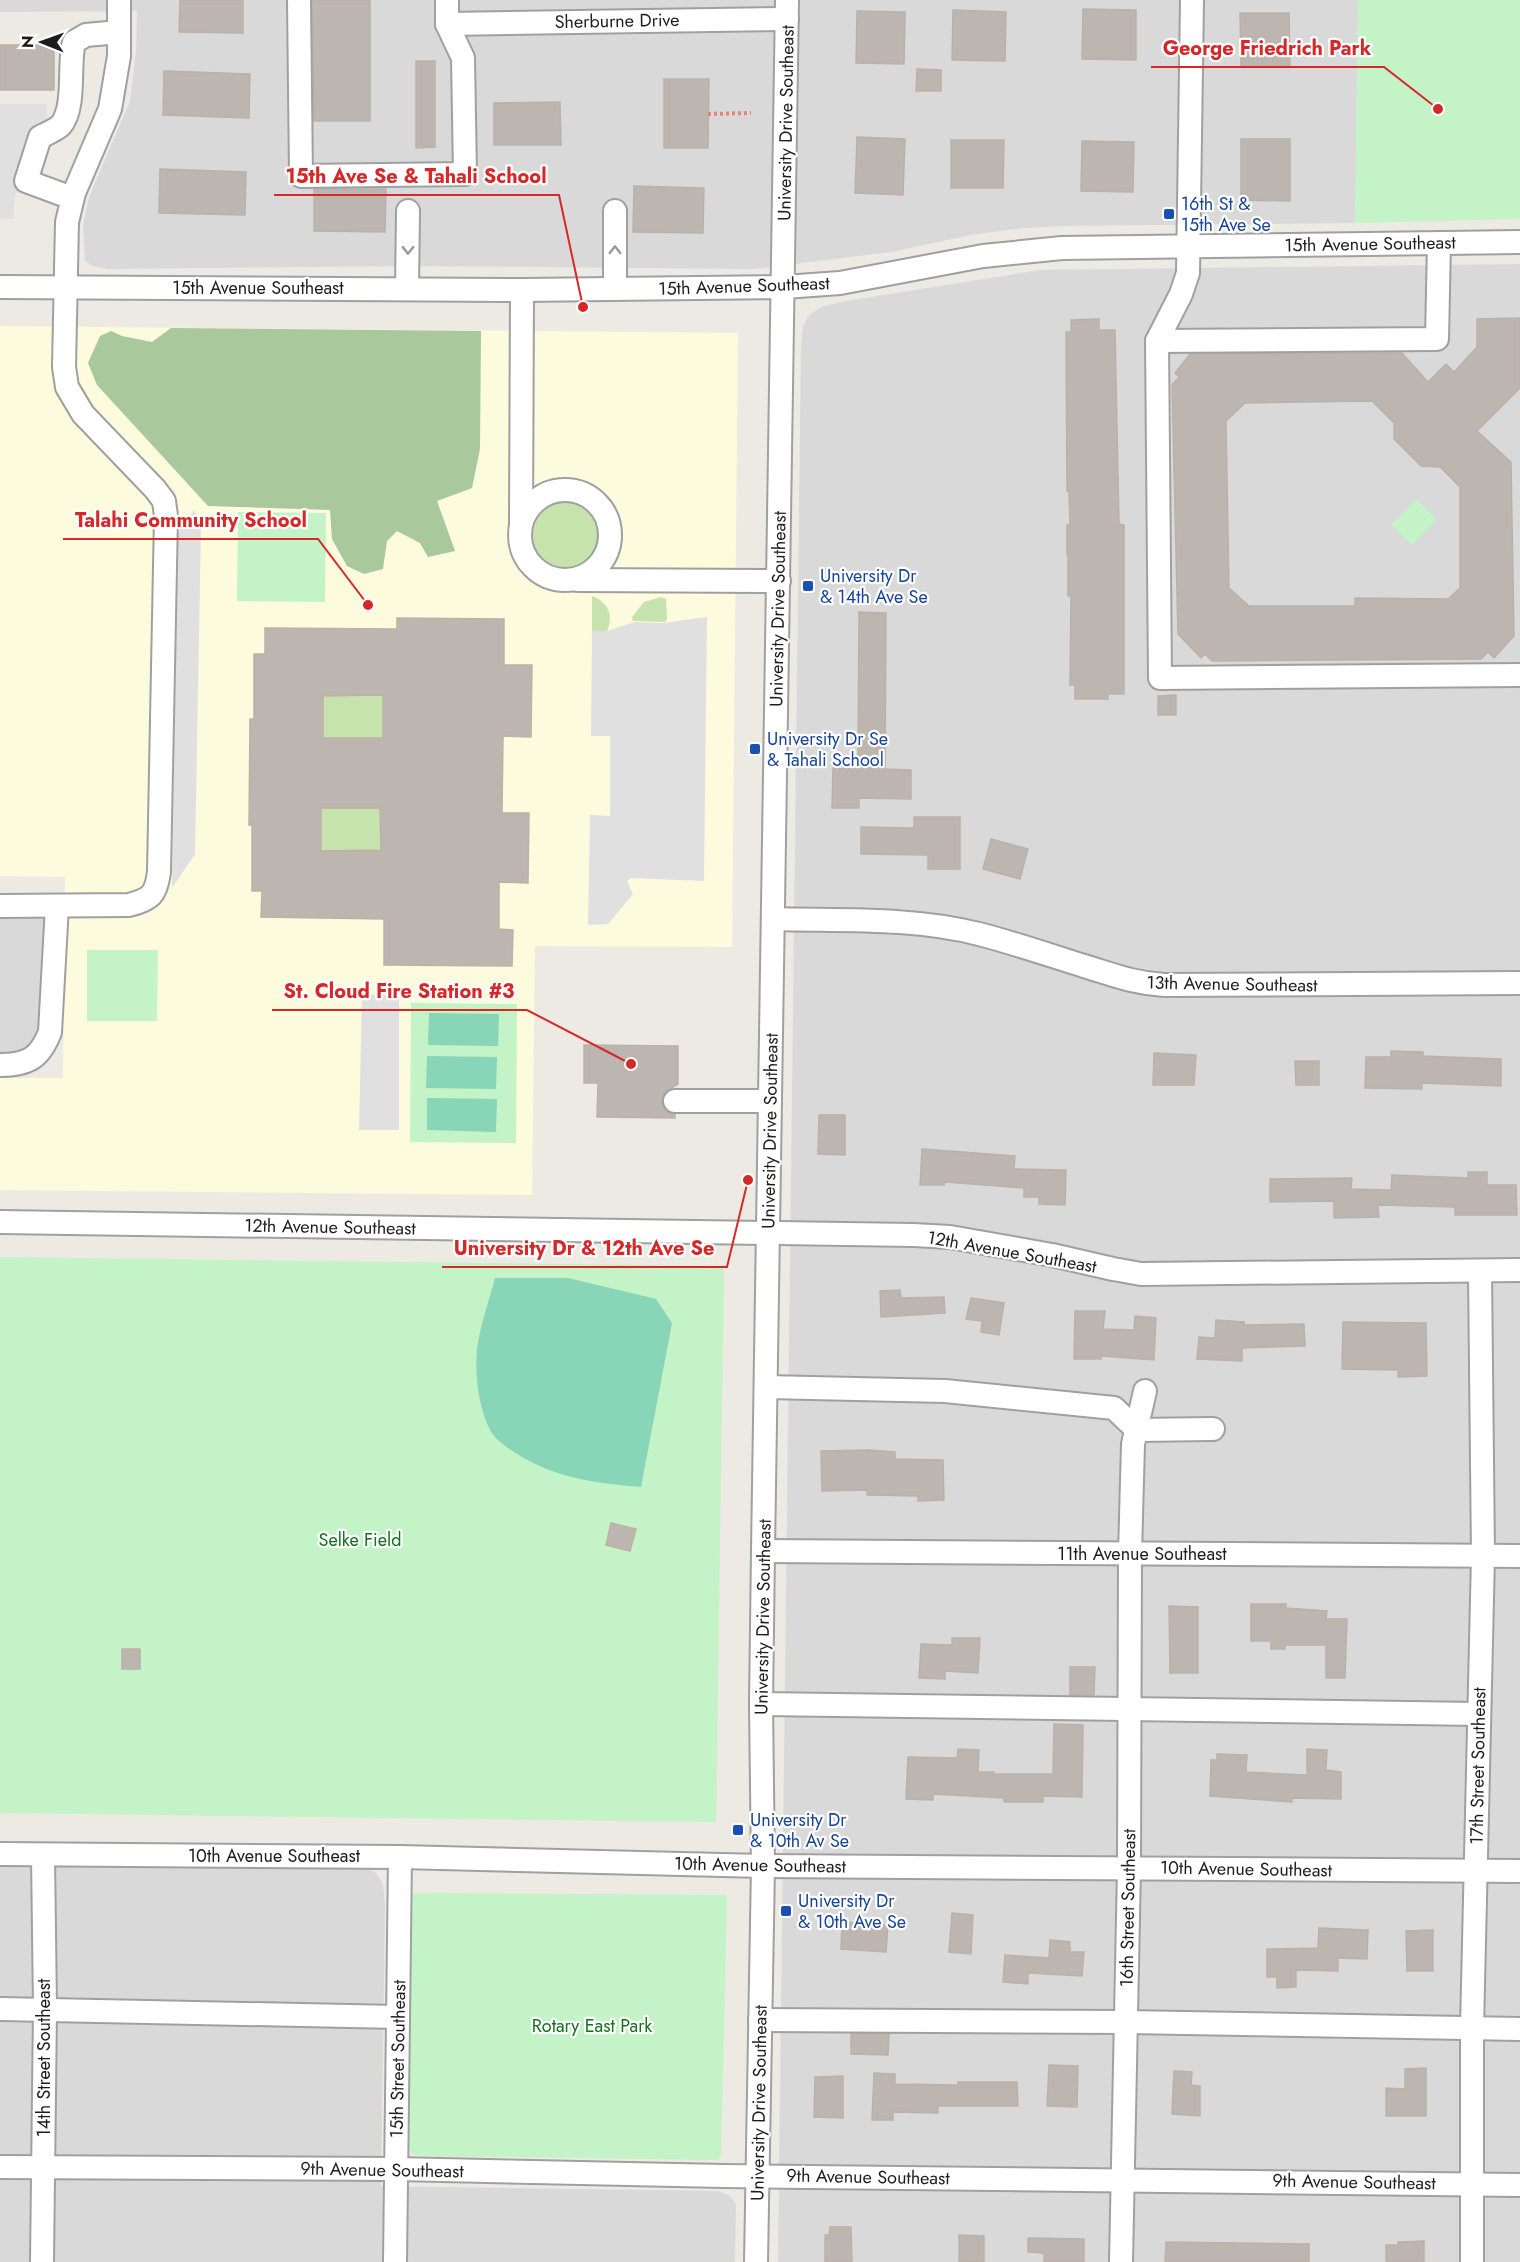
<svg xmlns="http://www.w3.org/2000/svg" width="1520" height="2262" font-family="Jost,sans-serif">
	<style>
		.residential { fill: #dad9d9 }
		.education { fill: #fcfbdd }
		.grass { fill: #c7e3ad }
		.forest { fill: #a9c89c }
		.park { fill: #c3f3c7 }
		.pitch { fill: #88d5b7 }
		.parking { fill: #e0e0e0 }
		.building { fill: #bdb5b0; stroke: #bdb1a7; stroke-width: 1.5; fill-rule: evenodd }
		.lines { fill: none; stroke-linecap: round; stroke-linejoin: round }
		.minor-casing { stroke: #a0a0a0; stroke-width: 26 }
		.path { stroke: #ec8175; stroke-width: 4; stroke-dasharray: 3 3; stroke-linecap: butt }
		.minor { stroke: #fff; stroke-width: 22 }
		.oneway { stroke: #999 }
		.transit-dot { fill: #1a4fb4; stroke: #fff; stroke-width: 2 }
		.labels { text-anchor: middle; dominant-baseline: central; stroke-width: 4.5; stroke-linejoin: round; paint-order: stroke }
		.street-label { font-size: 18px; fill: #1c1c1c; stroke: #fff }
		.transit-label { font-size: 18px; fill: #164399; stroke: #fff; text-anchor: start }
		.park-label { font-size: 18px; fill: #156f1d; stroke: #fff }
		.leader { fill: none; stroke: #d62828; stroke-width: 2 }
		.callout-dot { fill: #d62828; stroke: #fff; stroke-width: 2 }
		.callout-label { font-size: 20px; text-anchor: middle; font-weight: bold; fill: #d62828; stroke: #fff; stroke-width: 4.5; stroke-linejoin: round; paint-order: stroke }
	</style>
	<rect width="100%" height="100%" fill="#edeae3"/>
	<g class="residential">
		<polygon points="0,0 1358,0 1355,223 1064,226 1024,228 971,235 891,252 753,269 411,266 107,269 92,266 85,261 83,226 89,197 130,101 136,52 137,11 0,12"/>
		<polygon points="1520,264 1520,2262 778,2262 801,344 803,326 810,314 824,306 846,301 1040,270"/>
		<polygon points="0,917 50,917 42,1029 34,1044 0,1063"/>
		<polygon points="0,1866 364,1867 376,1873 383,1884 385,1905 381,2186 718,2191 730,2196 736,2205 735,2262 0,2262"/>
	</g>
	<polygon class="education" points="0,326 738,333 732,947 535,946 532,1195 0,1190 0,1078 63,1078 65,877 0,876"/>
	<g class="grass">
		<circle cx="567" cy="535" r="34"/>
		<path d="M592,596C608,602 614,615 607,631H592Z"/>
		<polygon points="661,597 666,599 667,619 665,622 633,621 632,617 644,602"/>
		<polygon points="383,695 383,741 368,741 367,738 340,738 323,741 323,696"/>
		<path d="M321,805C341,808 360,809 380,805L381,851H321Z"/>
	</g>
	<polygon class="forest" points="171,328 481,331 480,449 472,488 437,501 455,551 428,557 420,543 397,531 387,541 383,569 364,574 347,566 332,539 330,510 208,506 97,385 88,363 100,336 111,331 122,336 152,342"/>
	<g class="park">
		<polygon points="1358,0 1520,0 1520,219 1355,223"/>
		<polygon points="1416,499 1437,519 1412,545 1391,525"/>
		<polygon points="238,512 326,513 325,602 237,601"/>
		<polygon points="87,950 158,950 157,1021 87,1021"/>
		<polygon points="411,1003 517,1004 516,1143 410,1142"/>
		<polygon points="0,1257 724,1266 716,1822 0,1813"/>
		<path d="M417,1893L727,1895L721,2155L718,2160L426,2156C414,2155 409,2154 405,2142L410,1895Z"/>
	</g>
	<g class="pitch">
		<polygon points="429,1013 499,1014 498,1046 428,1045"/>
		<polygon points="427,1056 497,1057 496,1089 426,1088"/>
		<polygon points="427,1098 497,1099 496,1132 427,1130"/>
		<path d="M495,1278H568L656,1299L672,1323L641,1487C594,1483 554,1478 514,1452C506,1447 495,1439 490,1430C478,1406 475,1376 477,1349C480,1326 489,1301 495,1278Z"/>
	</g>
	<g class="parking">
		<polygon points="0,104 47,104 47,119 23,190 15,194 13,219 0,219"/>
		<polygon points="194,510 201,525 195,854 172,888 177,535"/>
		<polygon points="707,617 704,881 631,878 627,881 633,894 608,924 588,925 590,815 610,816 610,736 591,736 592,631 607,631 635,622 663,623"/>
		<polygon points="362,994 399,996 399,1130 359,1130"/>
	</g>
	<g class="building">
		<polygon points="180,0 243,0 243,33 179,32"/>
		<polygon points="312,0 370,0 370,121 314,121"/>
		<polygon points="1083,9 1136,10 1136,60 1082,59"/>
		<polygon points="953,10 1006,12 1005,61 952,60"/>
		<polygon points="857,11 905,12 904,64 856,63"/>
		<polygon points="1240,13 1289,13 1290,66 1241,66"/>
		<rect x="0" y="45" width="54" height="45"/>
		<polygon points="416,61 435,61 435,147 416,148"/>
		<polygon points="917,69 941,70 941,91 916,91"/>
		<polygon points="164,71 250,74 249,118 163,115"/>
		<polygon points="664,79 709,79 708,148 664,148"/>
		<polygon points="560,102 561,145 494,145 494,103"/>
		<polygon points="857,137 905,139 903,195 855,193"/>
		<polygon points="1241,139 1290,139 1290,201 1241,200"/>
		<polygon points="951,140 1004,140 1003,188 951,188"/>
		<polygon points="1082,141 1134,142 1133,192 1081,191"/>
		<polygon points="160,169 246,172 245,215 159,213"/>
		<polygon points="634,186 704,188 703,233 633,232"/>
		<polygon points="314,189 386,189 385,232 314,231"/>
		<path d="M1520,318V388L1477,431L1511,462L1514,636L1494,658L1488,652L1481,659L1212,661L1205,654L1201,658L1178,634L1172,385L1179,377L1175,373L1190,354L1402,353L1428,382L1446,364L1454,372L1477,347V319ZM1372,401L1394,423V439L1421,466L1440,467L1460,487V588L1448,599L1355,598V606H1249L1229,588L1226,421L1245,403Z"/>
		<polygon points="1099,319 1099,330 1115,330 1119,524 1124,525 1124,694 1108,694 1108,699 1075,699 1075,685 1070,685 1071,596 1068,596 1068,555 1067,555 1067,525 1070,525 1069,491 1067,491 1066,332 1071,332 1071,320"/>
		<polygon points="859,612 886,613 885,769 911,770 911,799 859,798 859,808 832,808 833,768 858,769"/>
		<path d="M397,618L504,619V665H532L531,737L503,736L502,813H529L528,883L499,882V929L513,930L512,966L384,965V919L261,917L262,891H252V825H249L250,719H254V654H265V628L397,629ZM383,695V738H323V696ZM321,808H380L381,850L321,851Z"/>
		<polygon points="1176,695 1176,715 1158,715 1158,696"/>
		<polygon points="914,817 960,817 960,869 928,869 928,855 861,854 861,827 914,828"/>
		<polygon points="991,839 1028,849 1020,879 983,869"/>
		<polygon points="584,1045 678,1046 678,1084 668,1090 662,1100 664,1108 669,1113 675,1114 675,1118 597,1117 598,1083 584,1083"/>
		<polygon points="1391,1051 1423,1052 1423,1056 1501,1059 1501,1086 1422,1083 1422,1089 1365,1088 1366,1057 1391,1057"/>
		<polygon points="1154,1053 1196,1055 1194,1085 1153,1085"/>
		<polygon points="1295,1061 1319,1061 1319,1085 1296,1085"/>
		<polygon points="819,1115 845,1115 845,1155 818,1154"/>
		<polygon points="922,1149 1015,1156 1014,1169 1066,1170 1065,1205 1039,1204 1039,1197 1024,1197 1024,1188 945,1182 944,1185 920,1185"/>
		<polygon points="1468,1172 1487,1172 1487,1185 1516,1185 1517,1215 1455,1215 1455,1207 1378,1205 1379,1217 1334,1218 1334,1201 1270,1202 1270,1179 1352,1178 1351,1189 1391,1190 1392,1175 1468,1178"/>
		<polygon points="900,1290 901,1298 944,1297 945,1313 881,1317 880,1291"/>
		<polygon points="971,1298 1004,1303 999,1335 981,1332 982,1321 966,1319"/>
		<polygon points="1075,1311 1105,1311 1103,1329 1134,1330 1135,1316 1156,1318 1154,1360 1101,1356 1101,1359 1074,1359"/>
		<polygon points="1216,1320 1244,1322 1244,1325 1304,1324 1305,1346 1242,1348 1242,1361 1197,1359 1199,1337 1215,1338"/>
		<polygon points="1343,1322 1426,1323 1427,1376 1398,1377 1398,1370 1342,1369"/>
		<polygon points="869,1450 895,1452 895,1459 943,1460 944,1500 918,1501 918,1496 867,1495 867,1490 822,1491 821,1451"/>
		<polygon points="611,1523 636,1529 630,1551 606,1545"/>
		<polygon points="1251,1604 1286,1604 1286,1608 1327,1611 1326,1619 1347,1619 1345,1678 1326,1678 1326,1645 1285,1645 1285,1649 1271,1649 1271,1641 1251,1641"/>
		<polygon points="1169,1606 1198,1607 1198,1673 1170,1673"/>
		<polygon points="952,1638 980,1638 978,1673 945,1671 945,1679 919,1678 921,1644 952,1645"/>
		<rect x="122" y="1649" width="18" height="20"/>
		<polygon points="1070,1667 1095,1667 1094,1695 1070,1695"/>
		<polygon points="1054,1724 1083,1725 1082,1797 1043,1796 1043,1802 1004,1802 1004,1798 933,1794 933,1800 906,1799 908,1757 957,1758 958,1749 979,1750 978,1772 994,1772 993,1774 1053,1774"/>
		<polygon points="1307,1749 1327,1750 1326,1770 1341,1772 1341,1799 1292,1798 1292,1802 1210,1796 1211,1760 1217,1760 1217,1754 1247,1755 1246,1772 1307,1775"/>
		<polygon points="952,1913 973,1915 971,1954 949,1952"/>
		<polygon points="842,1922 888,1925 886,1952 841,1949"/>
		<polygon points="1319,1928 1368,1930 1367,1959 1338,1958 1338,1971 1296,1970 1296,1987 1277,1988 1277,1977 1267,1977 1267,1949 1318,1948"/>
		<polygon points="1433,1930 1433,1971 1407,1971 1406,1931"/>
		<polygon points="1050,1940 1070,1942 1070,1952 1084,1952 1082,1976 1028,1973 1028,1984 1003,1982 1005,1955 1049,1958"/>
		<polygon points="851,2034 889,2034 888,2055 851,2054"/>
		<polygon points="1049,2065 1078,2066 1077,2107 1047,2106"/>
		<polygon points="1426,2068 1426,2116 1386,2116 1386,2088 1405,2089 1405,2069"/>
		<polygon points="1174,2071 1192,2072 1191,2085 1200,2086 1200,2116 1172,2114"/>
		<polygon points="874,2073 895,2074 895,2084 958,2085 958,2082 1017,2082 1018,2106 938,2106 938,2113 893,2112 893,2120 872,2120"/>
		<polygon points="843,2076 843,2118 814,2117 815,2077"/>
		<polygon points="830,2227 851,2227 852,2262 825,2262 825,2235 829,2235"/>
		<polygon points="959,2235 984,2236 984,2262 959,2261"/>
		<polygon points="1028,2238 1084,2239 1084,2262 1044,2262 1044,2253 1028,2252"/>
		<polygon points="1424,2241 1424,2262 1386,2262 1386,2245 1398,2245 1398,2242"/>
		<polygon points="1166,2242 1309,2244 1309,2262 1165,2262"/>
	</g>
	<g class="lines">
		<defs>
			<g id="minor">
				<polyline points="299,0 301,176 465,174 463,58 447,24 447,0"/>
				<polyline points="1192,0 1188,273 1181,294 1157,341 1160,678 1520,675"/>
				<polyline points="447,24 787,19"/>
				<path d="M72,198L26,181L40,137C46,134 56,130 61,125C76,107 68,64 74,42L86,35L119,32"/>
				<polyline points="0,287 522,290 784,287 840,283 983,256 1062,248 1520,242"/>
				<polyline points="407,289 408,211"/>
				<polyline points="615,289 615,211"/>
				<polyline points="1157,341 1437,339 1439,243"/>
				<circle cx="565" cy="535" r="45"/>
				<polyline points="521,524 522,290"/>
				<polyline points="578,580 779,581"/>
				<path d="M0,906L129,905C151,899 156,895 159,872L166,516L164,501L155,489L83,414L67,387L64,367L67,222L74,193L110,109L119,56V0"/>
				<path d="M773,919C841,921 912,917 979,934C1014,943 1049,955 1084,966C1114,975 1133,983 1164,985L1520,983"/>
				<path d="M0,1065C28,1065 40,1058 50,1032L57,906"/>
				<polyline points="675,1101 770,1101"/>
				<polyline points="0,1222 913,1235 950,1237 1052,1255 1113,1269 1141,1274 1520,1270"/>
				<polyline points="766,1387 945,1391 1114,1408 1137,1430 1213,1429"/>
				<polyline points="763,1551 1520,1556"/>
				<polyline points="761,1704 1479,1714"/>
				<polyline points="0,1854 400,1857 763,1866 1520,1871"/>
				<polyline points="0,2009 398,2017"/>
				<polyline points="760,2020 1126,2022 1520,2029"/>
				<polyline points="0,2167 396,2169 724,2176 1520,2185"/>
				<polyline points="42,2262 45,2009 43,1855"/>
				<polyline points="395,2262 400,1857"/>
				<polyline points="756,2262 763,1866 761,1704 763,1551 787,0"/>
				<polyline points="1121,2262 1129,1868 1130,1554 1133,1444 1145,1391"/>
				<polyline points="1472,2262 1472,2028 1483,1556 1480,1271"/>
			</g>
		</defs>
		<use href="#minor" class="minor-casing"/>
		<polyline class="path" points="708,114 751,113"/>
		<use href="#minor" class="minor"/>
	</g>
	<defs><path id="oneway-chevron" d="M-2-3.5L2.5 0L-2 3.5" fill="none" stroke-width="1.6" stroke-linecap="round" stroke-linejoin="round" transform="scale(1.5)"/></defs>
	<g class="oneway">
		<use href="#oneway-chevron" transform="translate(408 250) rotate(91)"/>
		<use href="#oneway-chevron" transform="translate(615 250) rotate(-90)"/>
	</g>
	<g class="transit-dot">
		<rect x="1163" y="208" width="12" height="12" rx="3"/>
		<rect x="802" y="580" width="12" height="12" rx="3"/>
		<rect x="749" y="743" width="12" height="12" rx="3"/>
		<rect x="732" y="1824" width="12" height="12" rx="3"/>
		<rect x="780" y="1905" width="12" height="12" rx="3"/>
	</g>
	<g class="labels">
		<g class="street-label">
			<text transform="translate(617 21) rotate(-1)">Sherburne Drive</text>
			<text transform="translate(786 123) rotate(-89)">University Drive Southeast</text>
			<text transform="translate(1370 244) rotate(-1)">15th Avenue Southeast</text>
			<text transform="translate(744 286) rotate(-2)">15th Avenue Southeast</text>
			<text x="258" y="288">15th Avenue Southeast</text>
			<text transform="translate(778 609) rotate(-89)">University Drive Southeast</text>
			<text transform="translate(1232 984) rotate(1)">13th Avenue Southeast</text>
			<text transform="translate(770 1131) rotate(-89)">University Drive Southeast</text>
			<text transform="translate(330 1227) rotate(1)">12th Avenue Southeast</text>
			<text transform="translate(1012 1252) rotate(10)">12th Avenue Southeast</text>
			<text x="1142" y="1554">11th Avenue Southeast</text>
			<text transform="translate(763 1617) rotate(-89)">University Drive Southeast</text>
			<text transform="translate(1478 1766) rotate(-89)">17th Street Southeast</text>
			<text x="274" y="1856">10th Avenue Southeast</text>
			<text transform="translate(760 1865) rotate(1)">10th Avenue Southeast</text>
			<text transform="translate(1246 1869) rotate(1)">10th Avenue Southeast</text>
			<text transform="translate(1128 1908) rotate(-89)">16th Street Southeast</text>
			<text transform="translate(44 2058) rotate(-90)">14th Street Southeast</text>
			<text transform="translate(398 2059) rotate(-89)">15th Street Southeast</text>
			<text transform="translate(759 2103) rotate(-89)">University Drive Southeast</text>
			<text transform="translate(382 2170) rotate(1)">9th Avenue Southeast</text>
			<text transform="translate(868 2177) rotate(1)">9th Avenue Southeast</text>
			<text transform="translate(1354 2182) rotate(1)">9th Avenue Southeast</text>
		</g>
		<g class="transit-label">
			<text x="1181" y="204">16th St &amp;<tspan x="1181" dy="21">15th Ave Se</tspan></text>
			<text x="820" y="576">University Dr<tspan x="820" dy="21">&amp; 14th Ave Se</tspan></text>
			<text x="767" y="739">University Dr Se<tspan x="767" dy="21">&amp; Tahali School</tspan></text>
			<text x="750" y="1820">University Dr<tspan x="750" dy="21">&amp; 10th Av Se</tspan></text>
			<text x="798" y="1901">University Dr<tspan x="798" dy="21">&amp; 10th Ave Se</tspan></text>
		</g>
		<g class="park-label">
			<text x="360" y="1540">Selke Field</text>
			<text x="592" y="2026">Rotary East Park</text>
		</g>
	</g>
	<path class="leader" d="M1438 109L1384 67H1151M583 307L559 195H274M368 605L318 539H63M631 1064L527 1010H272M748 1180L727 1267H442"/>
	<g class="callout-dot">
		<circle cx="1438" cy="109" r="6"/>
		<circle cx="583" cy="307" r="6"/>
		<circle cx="368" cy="605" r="6"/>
		<circle cx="631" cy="1064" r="6"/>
		<circle cx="748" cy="1180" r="6"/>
	</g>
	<g class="callout-label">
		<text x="1267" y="55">George Friedrich Park</text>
		<text x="416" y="183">15th Ave Se &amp; Tahali School</text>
		<text x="191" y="527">Talahi Community School</text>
		<text x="399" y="998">St. Cloud Fire Station #3</text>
		<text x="584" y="1255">University Dr &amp; 12th Ave Se</text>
	</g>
	<g transform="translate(42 42) rotate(271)" stroke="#ffffff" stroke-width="4.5" paint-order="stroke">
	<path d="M0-4.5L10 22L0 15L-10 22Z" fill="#1c1c1c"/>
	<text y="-9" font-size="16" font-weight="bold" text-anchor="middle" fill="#1c1c1c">N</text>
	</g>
</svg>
